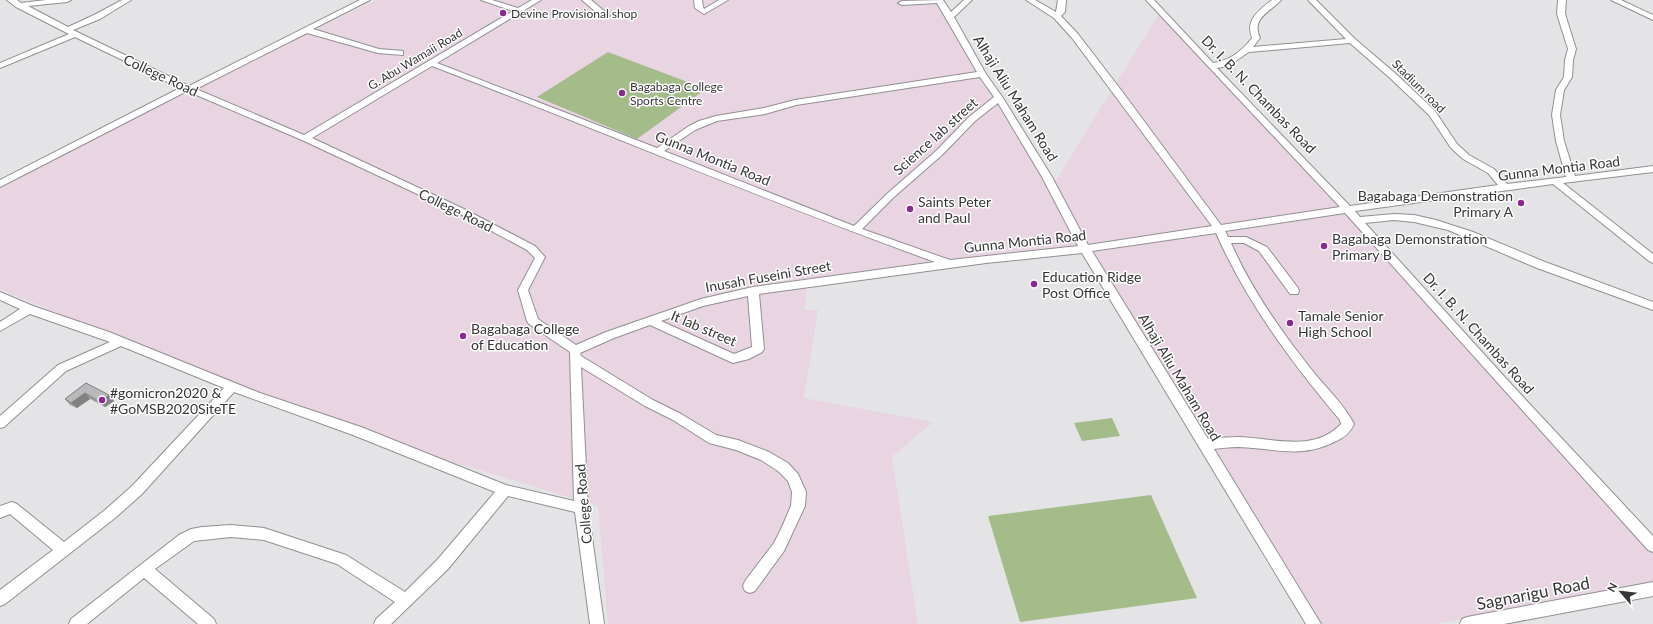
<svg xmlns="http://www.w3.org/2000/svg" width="1653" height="624" font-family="Lato,sans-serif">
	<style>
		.education { fill: #e9d4e2 }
		.green { fill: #a4bc8a }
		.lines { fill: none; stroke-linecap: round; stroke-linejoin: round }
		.minor-casing { stroke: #909093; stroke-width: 2 }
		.minor { fill: #fff; fill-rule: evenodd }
		.wall { fill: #9f9ea0 }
		.shaded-wall { fill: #828182 }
		.building { fill: #b9b8ba; stroke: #828182 }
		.poi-dot { fill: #8a2992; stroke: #fff; stroke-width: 1.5 }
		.labels { text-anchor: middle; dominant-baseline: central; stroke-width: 3; stroke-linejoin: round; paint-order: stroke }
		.far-poi-label { font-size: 12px; fill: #363637; stroke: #fff; text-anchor: start }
		.far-street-label { font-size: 12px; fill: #363637; stroke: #fff }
		.street-label { font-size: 14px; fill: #363637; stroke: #fff }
		.poi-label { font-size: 14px; fill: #363637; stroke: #fff; text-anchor: start }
		.near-street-label { font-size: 17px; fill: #363637; stroke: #fff }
	</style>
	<rect width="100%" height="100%" fill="#e4e4e7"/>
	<g class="education">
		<polygon points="376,0 938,0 1083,246 807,282 805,310 818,310 804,398 933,422 892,457 918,624 608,624 598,506 364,435 175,362 0,289 0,189 171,97 189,92"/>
		<polygon points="1159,14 1371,242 1653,553 1653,583 1435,624 1317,624 1182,404 1053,185"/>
	</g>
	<g class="green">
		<polygon points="608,52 706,89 637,139 537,97"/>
		<polygon points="1112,418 1120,436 1082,441 1074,423"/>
		<polygon points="1151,495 1197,598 1020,622 988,516"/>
	</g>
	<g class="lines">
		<defs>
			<g id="minor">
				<path d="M7,0H17L21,3L46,0H71L67,2L28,6L68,27L94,15L122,0H131L100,19L73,30L189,86L360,0H370L313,29L379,49L403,51V55L378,53L307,33L196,89L304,135L513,11L481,0H492L518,8L532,0H541L437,63L657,148L689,126L699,121L716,116L764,108L795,100L977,72L937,3L902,5L898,3L902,1L943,0L951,12L964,0H972L954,17L986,74L1003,98L1052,177L1088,245L1212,226L1072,38L1054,18L1026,0H1035L1056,12L1058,0H1066L1065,12L1061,16L1078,34L1121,90L1221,225L1340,207L1146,0H1154L1213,63C1229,61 1242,51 1252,38C1245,20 1259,10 1272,0H1281C1269,13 1251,18 1260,38L1253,47L1346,39L1308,0H1316L1355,39L1396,74L1435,111L1457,144L1469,155L1494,169L1507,184L1566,177L1556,141L1552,115L1556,90L1564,77L1565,60L1568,49L1557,14L1558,0H1566L1565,14L1576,49L1573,60L1572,77L1564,90L1560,115L1564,141L1575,176L1653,166V172L1563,183L1653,254V263L1649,261L1553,184L1355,211L1360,217L1394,214L1414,215L1436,220L1473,232L1545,262L1653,302V310L1537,268L1448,230L1414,222L1394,220L1365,223L1511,384L1653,536V552L1648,550L1345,213L1225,231L1228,237H1246L1267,247L1298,288L1299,291L1298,294H1290L1259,251L1244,243H1231C1251,289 1280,330 1311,369C1325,387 1344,404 1354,424C1350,433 1344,438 1334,442C1300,459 1274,448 1238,447C1230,447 1222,448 1214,449L1321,624H1306L1082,253L986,263L759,294L764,349L762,352L749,359L733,363L650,325L614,338L580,353L581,356L653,400L681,414L716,435L738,440L769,452L788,463L798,474L806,492L805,506L784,551L755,591L750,593L745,591L743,586L745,581L774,543L782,527L791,506L792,492L788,481L778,471L761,460L736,450L709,443L673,420L645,406L581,367L588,508L604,624H590L575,512L508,496L448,569L391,624H374L376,619L395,602L337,564L264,540L231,537L194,541L155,569L214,619L216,624H198L144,578L87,624H69L71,619L179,535L191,529L202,527L231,525L264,528L346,555L405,592L438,559L495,492L353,435L234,392L142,494L115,518L5,604L0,606V590L53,550L10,514L0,518V506L12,502L17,504L64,542L105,510L132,486L224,388L121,346L66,371L4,427L0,428V416L58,365L110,342L30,314L0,331V322L20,309L0,300V292L33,306L109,332L260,393L361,427L506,485L574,501L570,352L529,324L527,321L518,290L535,258L527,250L458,213L302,140L187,91L0,187V180L180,88L75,37L0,68V63L69,34L16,7ZM1350,43L1390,78L1429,115L1451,148L1463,159L1488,173L1498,185L1350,206L1217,68L1228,66L1249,52ZM432,66C600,130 766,201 935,262L753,287L701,299L606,332L576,345L538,319L528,290L545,257L535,246L464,209L312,138ZM980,77L994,97L969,117L936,151L888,193L854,226L664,151L695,130L717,121L765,114L796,105ZM998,103L1042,177L1078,246L950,260L862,229L894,197L942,155L975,121ZM1216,233C1246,301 1291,362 1340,420L1341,424C1314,453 1273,438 1239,437C1228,437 1218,438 1208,439L1092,251ZM748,296L752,347L734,354L661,321L703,306Z"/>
				<polygon points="582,0 591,0 610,16 606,18 603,18"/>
				<polygon points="694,0 702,0 703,7 704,9 719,0 728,0 704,14 695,8"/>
				<polygon points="1611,0 1621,0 1653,15 1653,20"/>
				<polygon points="1653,582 1653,596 1504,624 1460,624 1462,619 1467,617"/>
			</g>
		</defs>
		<use href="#minor" class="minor-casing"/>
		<use href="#minor" class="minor"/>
	</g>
	<polygon class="wall" points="86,383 109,395 114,401 105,407 90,399 77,408 70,405 65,399"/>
	<g class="shaded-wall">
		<polygon points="85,393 90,399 77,408 71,403"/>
		<polygon points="109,395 114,401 105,407 100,402"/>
	</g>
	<polygon class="building" points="86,383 109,395 100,402 85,393 71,403 65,399"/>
	<g class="poi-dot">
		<circle cx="503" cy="13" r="4"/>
		<circle cx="622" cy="93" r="4"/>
		<circle cx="1521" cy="203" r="4"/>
		<circle cx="910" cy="209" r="4"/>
		<circle cx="1324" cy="246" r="4"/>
		<circle cx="1034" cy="284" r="4"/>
		<circle cx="1290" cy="323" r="4"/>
		<circle cx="463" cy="336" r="4"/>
		<circle cx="102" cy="400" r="4"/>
	</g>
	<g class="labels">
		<g class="far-poi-label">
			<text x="511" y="13">Devine Provisional shop</text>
			<text x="630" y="86">Bagabaga College<tspan x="630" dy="14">Sports Centre</tspan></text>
		</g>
		<g class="far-street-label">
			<text transform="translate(415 59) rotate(-31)">G. Abu Wamaii Road</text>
			<text transform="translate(1419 86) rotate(45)">Stadium road</text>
		</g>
		<g class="street-label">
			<text transform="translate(161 75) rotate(25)">College Road</text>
			<text transform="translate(1259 94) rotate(46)">Dr. I. B. N. Chambas Road</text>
			<text transform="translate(1016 98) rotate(58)">Alhaji Aliu Maham Road</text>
			<text transform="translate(935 136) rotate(-42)">Science lab street</text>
			<text transform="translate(713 158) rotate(22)">Gunna Montia Road</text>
			<text transform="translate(1559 168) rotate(-7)">Gunna Montia Road</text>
			<text transform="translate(456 210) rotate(26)">College Road</text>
			<text transform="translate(1025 241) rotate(-6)">Gunna Montia Road</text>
			<text transform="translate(768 276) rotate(-10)">Inusah Fuseini Street</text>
			<text transform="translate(704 328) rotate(23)">It lab street</text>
			<text transform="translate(1479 333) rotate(48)">Dr. I. B. N. Chambas Road</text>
			<text transform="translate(1180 377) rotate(59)">Alhaji Aliu Maham Road</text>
			<text transform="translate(583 504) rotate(-95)">College Road</text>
		</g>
		<g class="poi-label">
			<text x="1513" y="195" text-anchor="end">Bagabaga Demonstration<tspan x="1513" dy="16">Primary A</tspan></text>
			<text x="918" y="201">Saints Peter<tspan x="918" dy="16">and Paul</tspan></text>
			<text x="1332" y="238">Bagabaga Demonstration<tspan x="1332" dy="16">Primary B</tspan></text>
			<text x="1042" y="276">Education Ridge<tspan x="1042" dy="16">Post Office</tspan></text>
			<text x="1298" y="315">Tamale Senior<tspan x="1298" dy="16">High School</tspan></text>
			<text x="471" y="328">Bagabaga College<tspan x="471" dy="16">of Education</tspan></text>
			<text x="110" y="392">#gomicron2020 &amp;<tspan x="110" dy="16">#GoMSB2020SiteTE</tspan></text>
		</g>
		<g class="near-street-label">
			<text transform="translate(1533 593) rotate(-11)">Sagnarigu Road</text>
		</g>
	</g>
	<g transform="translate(1621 592) rotate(298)" stroke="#ffffff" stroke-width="3" paint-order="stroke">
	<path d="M0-3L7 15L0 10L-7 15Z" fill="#363637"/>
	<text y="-6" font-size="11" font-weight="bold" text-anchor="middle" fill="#363637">N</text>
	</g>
</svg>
